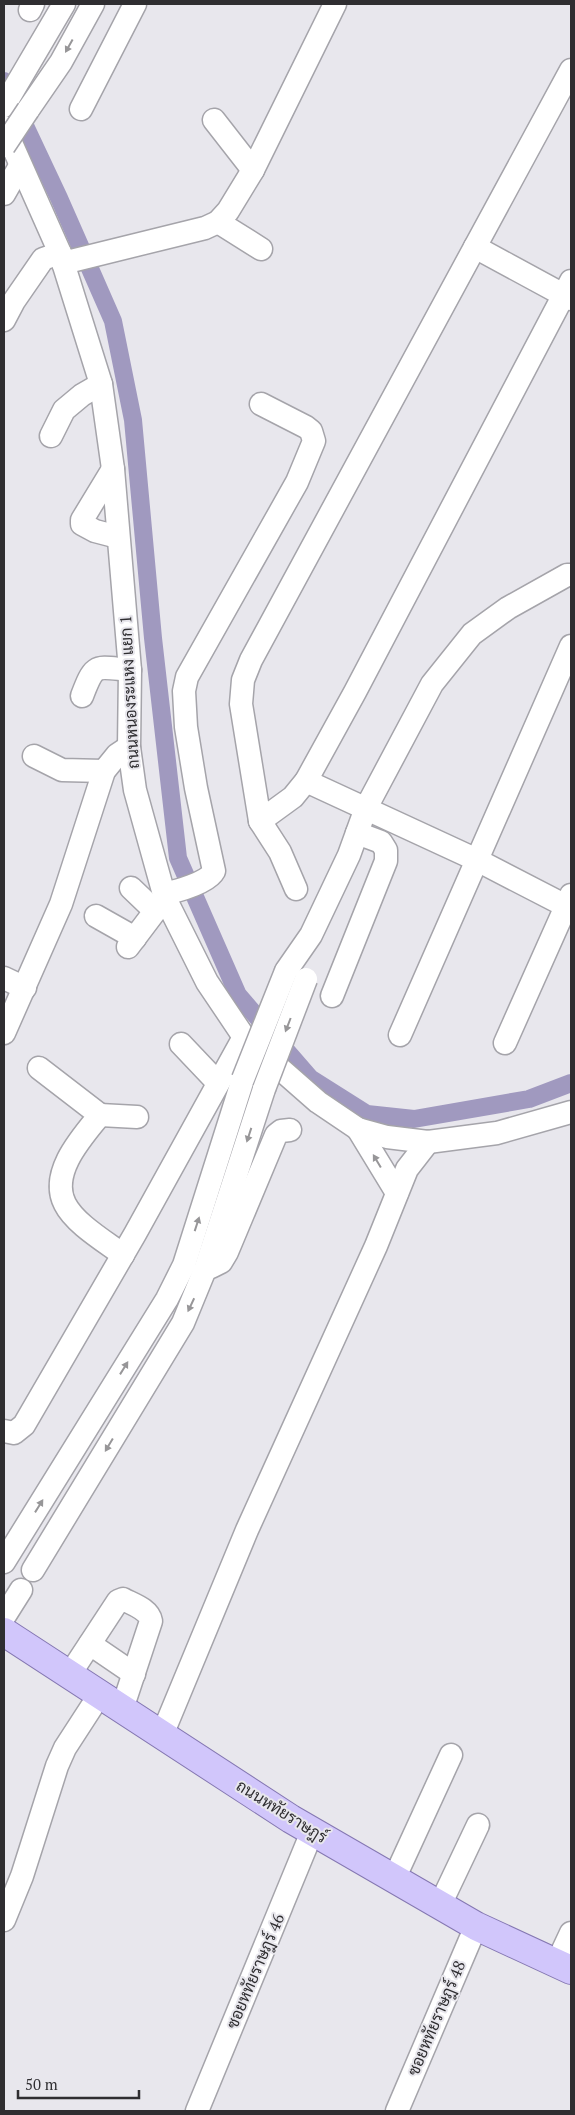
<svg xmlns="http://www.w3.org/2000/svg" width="575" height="2115" font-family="'PT Serif',Sarabun,serif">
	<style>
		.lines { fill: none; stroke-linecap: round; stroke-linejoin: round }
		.canal { stroke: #a099bf; stroke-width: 18 }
		.minor-casing { stroke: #a5a4aa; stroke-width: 25 }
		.major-casing { stroke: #8578b2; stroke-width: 30 }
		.minor { stroke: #fff; stroke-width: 22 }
		.major { stroke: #d1c6fb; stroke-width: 28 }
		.minor-bridge-casing { stroke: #a5a4aa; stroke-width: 25; stroke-linecap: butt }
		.minor-bridge { stroke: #fff; stroke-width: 22 }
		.oneway { fill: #979698 }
		.labels { text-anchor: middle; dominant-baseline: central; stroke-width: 4; stroke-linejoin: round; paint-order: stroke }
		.street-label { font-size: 16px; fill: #2f2e31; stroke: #e8e7ed }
	</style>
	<rect width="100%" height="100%" fill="#e8e7ed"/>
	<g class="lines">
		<polyline class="canal" points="4,81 59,198 113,321 133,420 153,638 178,858 238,995 310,1078 367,1114 414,1119 529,1099 571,1083"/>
		<defs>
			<g id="minor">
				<polyline points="30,10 33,4"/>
				<polyline points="571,70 251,660 243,680 241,704 260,821 293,797 306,781 355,692 571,281"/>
				<polyline points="4,106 64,4"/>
				<polyline points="81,109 135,4"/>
				<polyline points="28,110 61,62 93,4"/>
				<polyline points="214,120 253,170"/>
				<polyline points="4,127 60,253 101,384 113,469 130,670 129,747 135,790 165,898 207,982 244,1037 318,1102 358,1129 387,1137 428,1142 497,1133 571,1112"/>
				<polyline points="4,194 20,166"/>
				<polyline points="218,222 261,249"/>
				<polyline points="475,247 571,299"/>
				<polyline points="63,263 205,228 218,222 228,211 253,170 335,4"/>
				<polyline points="4,320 14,301 43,259 60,253"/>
				<polyline points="51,436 64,410 82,395 101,384"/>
				<polyline points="113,469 82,520 82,524 95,531 118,537"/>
				<path d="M82,696C95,662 95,667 130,670"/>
				<polyline points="34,756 62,770 104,771"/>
				<polyline points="306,781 477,860 566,906"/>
				<polyline points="260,821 280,852 296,889"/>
				<polyline points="131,888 155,911"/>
				<path d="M164,894C177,891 208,883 214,871L196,788L186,727L184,691L187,677L297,482L314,441L311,431L306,427L261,404"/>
				<polyline points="96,916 135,938"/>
				<polyline points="128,947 165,898"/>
				<polyline points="286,971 311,935 349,855 366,808 432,684 472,634 508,608 567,575 571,575"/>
				<polyline points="4,978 25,988"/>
				<polyline points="332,996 386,861 386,850 381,842 357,833"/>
				<polyline points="4,1033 61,904 104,771 117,755 129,747"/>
				<polyline points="400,1035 571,646"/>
				<polyline points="505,1043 571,895"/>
				<polyline points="181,1044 218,1083"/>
				<path d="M39,1068L100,1115C82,1137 49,1173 65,1204C75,1224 106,1242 123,1255"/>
				<polyline points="100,1115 137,1117"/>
				<polyline points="358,1129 397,1193"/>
				<polyline points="211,1267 221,1262 227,1252 276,1135 281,1131 290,1130"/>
				<polyline points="4,1431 14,1433 24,1425 135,1234 244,1037"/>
				<polyline points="4,1562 167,1299 184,1265 243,1079"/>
				<polyline points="33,1570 183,1323 206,1267 264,1089"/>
				<polyline points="4,1617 21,1590"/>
				<polyline points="90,1644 134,1674"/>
				<path d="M70,1674L118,1601L123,1599C132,1604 149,1609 151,1621L122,1709"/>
				<polyline points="162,1735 247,1530 376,1246 407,1169 428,1142"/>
				<polyline points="394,1879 451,1755"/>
				<polyline points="440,1905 478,1825"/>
				<polyline points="4,1920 22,1876 57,1766 65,1748 100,1694"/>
				<polyline points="557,1963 571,1933"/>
				<polyline points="197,2111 312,1832"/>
				<polyline points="397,2111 476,1926"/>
			</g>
			<polyline id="major" points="4,1632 291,1819 476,1926 571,1970"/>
		</defs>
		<use href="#minor" class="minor-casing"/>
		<use href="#major" class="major-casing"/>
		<use href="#minor" class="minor"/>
		<use href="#major" class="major"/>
		<defs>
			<g id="minor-bridge">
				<polyline points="4,146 28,110"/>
				<polyline points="243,1079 286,971"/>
				<polyline points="264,1089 306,979"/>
			</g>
		</defs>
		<use href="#minor-bridge" class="minor-bridge-casing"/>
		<use href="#minor-bridge" class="minor-bridge"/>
	</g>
	<defs><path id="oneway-solid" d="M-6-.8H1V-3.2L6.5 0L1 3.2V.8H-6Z" transform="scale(1.25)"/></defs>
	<g class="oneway">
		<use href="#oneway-solid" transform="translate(69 46) rotate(119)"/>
		<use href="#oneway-solid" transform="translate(288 1025) rotate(111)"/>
		<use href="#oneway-solid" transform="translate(249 1135) rotate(108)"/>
		<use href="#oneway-solid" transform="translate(377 1161) rotate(-121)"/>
		<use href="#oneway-solid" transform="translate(197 1224) rotate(-72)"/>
		<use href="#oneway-solid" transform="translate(191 1305) rotate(115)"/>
		<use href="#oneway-solid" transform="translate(124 1368) rotate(-58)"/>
		<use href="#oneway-solid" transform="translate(109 1445) rotate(121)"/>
		<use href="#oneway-solid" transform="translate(39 1506) rotate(-58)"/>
	</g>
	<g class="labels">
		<g class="street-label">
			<text transform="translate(129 692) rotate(-93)">ถนนหนองระแหง แยก 1</text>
			<text transform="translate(282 1811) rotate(32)">ถนนหทัยราษฎร์</text>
			<text transform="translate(255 1971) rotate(-67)">ซอยหทัยราษฎร์ 46</text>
			<text transform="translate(436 2018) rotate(-67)">ซอยหทัยราษฎร์ 48</text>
		</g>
	</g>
	<rect width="575" height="2115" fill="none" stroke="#2f2e31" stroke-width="10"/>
	<path d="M18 2090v8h121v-8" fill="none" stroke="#2f2e31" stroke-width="2.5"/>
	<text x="25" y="2090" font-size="15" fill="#2f2e31" stroke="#e8e7ed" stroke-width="4" paint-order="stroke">50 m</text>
</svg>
